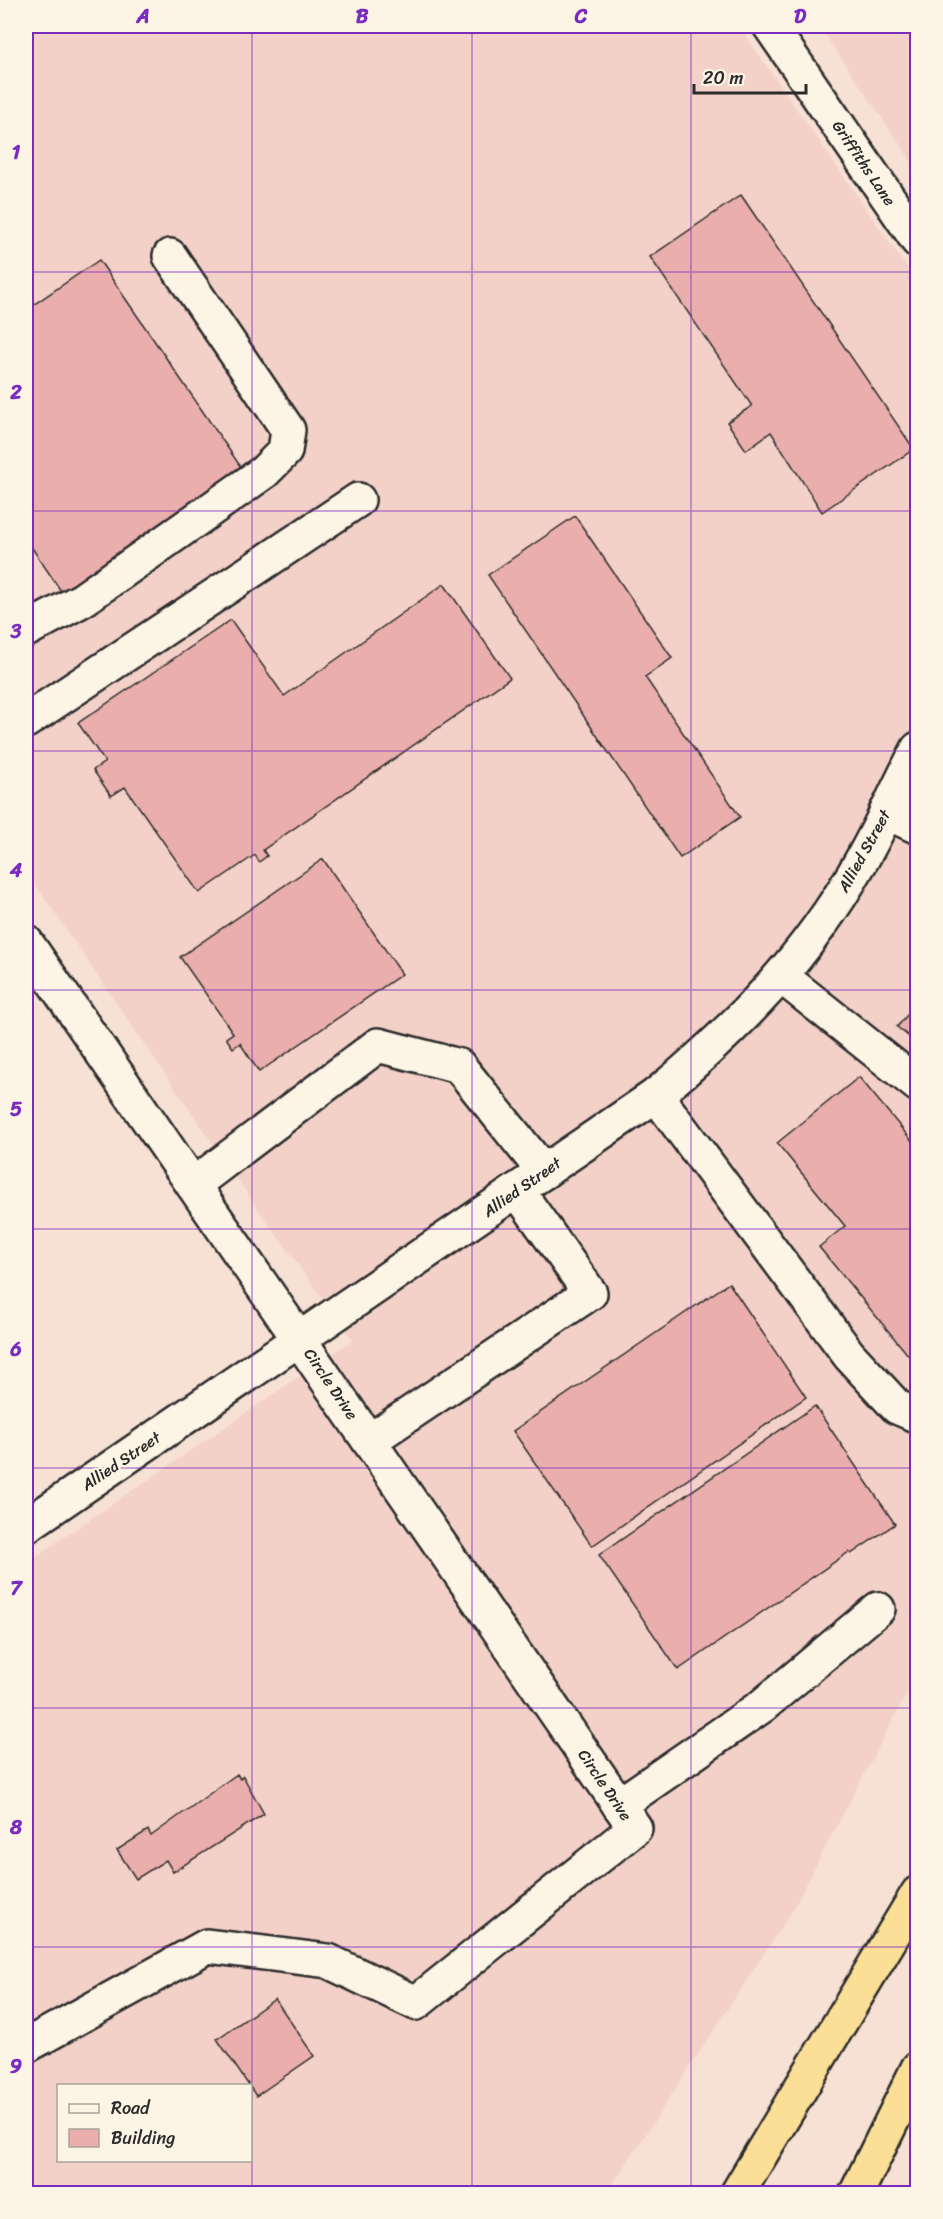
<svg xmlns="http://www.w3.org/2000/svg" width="943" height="2219" font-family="Sriracha,sans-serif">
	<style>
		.built { fill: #f3d1c8; fill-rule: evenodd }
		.building { fill: #eaafac; stroke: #2b2b2b; stroke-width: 1.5 }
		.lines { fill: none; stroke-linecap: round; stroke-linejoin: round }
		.minor-casing { stroke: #2b2b2b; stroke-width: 38 }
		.highway-casing { stroke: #2b2b2b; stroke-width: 38 }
		.minor { stroke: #fcf5e5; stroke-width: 33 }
		.highway { stroke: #fbdf96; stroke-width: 33 }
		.grid { fill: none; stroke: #7b2cbf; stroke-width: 1.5; stroke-opacity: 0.55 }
		.labels { text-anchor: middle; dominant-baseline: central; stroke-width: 4.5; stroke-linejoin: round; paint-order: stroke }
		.street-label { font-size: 16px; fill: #2b2b2b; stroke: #fcf5e5 }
		.neatline { fill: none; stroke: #7b2cbf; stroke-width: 2 }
		.grid-label { font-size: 20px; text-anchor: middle; font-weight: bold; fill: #7b2cbf }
	</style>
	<rect width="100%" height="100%" fill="#f7e0d4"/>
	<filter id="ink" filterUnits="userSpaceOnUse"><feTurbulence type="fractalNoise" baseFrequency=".0167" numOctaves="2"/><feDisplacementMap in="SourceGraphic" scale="12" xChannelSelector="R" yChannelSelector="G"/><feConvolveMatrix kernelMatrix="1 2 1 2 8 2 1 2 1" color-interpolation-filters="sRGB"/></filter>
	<g filter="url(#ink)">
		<g class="built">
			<path d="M26,26H739L917,282V1674L792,1911L607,2193H26V1563L353,1340L257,1208L26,871ZM58,2086H250V2160H58Z"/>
			<polygon points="819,26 917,26 917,169"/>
		</g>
		<g class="building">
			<polygon points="741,195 914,449 822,512 771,432 746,450 727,422 752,406 650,257"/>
			<polygon points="99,260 245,473 65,597 26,539 26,310"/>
			<polygon points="575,516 672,658 645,677 740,817 680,858 488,575"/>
			<polygon points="444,584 510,678 263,850 267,856 259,862 255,855 199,893 125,787 111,796 93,770 105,762 78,723 231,620 284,696"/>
			<polygon points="323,859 402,974 259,1072 240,1043 233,1048 226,1038 233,1033 180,957"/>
			<polygon points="918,1002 918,1044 897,1027"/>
			<polygon points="859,1077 918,1148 918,1367 819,1247 845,1226 777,1143"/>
			<polygon points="729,1283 806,1397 592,1546 513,1431"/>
			<polygon points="815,1406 895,1524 851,1554 849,1552 678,1670 599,1555"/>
			<polygon points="237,1774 240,1779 243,1776 264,1814 173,1872 166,1860 136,1879 117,1850 148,1830 151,1836"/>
			<polygon points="275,1999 314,2056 256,2096 217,2039"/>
		</g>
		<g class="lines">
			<defs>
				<g id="minor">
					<polyline points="770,26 918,241"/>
					<polyline points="26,630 82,600 264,472 285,451 288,430 170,256"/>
					<polyline points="26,721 358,500"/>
					<polyline points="886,812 918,827"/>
					<polyline points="26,942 635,1828 416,2003 328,1961 207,1946 26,2046"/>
					<polyline points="781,976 918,1085"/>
					<polyline points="656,1095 849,1355 897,1407 918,1416"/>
					<polyline points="193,1185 378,1045 459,1066 544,1172"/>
					<polyline points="369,1441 590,1293 517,1190"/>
					<path d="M26,1526L656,1095C738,1027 807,957 860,863C881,827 898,787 918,749"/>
					<polyline points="619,1805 762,1706 878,1609"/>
				</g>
				<g id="highway">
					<polyline points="737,2194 918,1893"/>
					<polyline points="856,2194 918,2068"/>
				</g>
			</defs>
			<use href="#minor" class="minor-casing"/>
			<use href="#highway" class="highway-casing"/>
			<use href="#minor" class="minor"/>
			<use href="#highway" class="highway"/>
		</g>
	</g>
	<path class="grid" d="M252,26V2194M472,26V2194M691,26V2194M26,272H918M26,511H918M26,751H918M26,990H918M26,1229H918M26,1468H918M26,1708H918M26,1947H918"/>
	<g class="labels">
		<g class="street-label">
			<text transform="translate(864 163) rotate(56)">Griffiths Lane</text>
			<text transform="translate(864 851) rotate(-61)">Allied Street</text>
			<text transform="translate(522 1187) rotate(-35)">Allied Street</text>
			<text transform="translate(331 1384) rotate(56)">Circle Drive</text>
			<text transform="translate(121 1461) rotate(-34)">Allied Street</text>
			<text transform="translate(605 1785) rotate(56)">Circle Drive</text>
		</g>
	</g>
	<rect width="943" height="2219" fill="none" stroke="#fcf5e5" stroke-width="66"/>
	<rect x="57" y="2084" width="195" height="78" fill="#fcf5e5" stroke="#a8a49b" stroke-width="1.5"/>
	<rect x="69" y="2104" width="30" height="9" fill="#fcf5e5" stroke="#a8a49b" stroke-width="1.5"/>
	<text x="111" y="2114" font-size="18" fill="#2b2b2b">Road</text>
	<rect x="69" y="2129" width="30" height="18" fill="#eaafac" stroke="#a8a49b" stroke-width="1.5"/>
	<text x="111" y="2144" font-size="18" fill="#2b2b2b">Building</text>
	<path d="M694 84v9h112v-9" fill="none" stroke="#2b2b2b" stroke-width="3"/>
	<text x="703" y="84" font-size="18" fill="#2b2b2b" stroke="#fcf5e5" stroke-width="4.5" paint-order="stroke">20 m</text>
	<rect x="33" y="33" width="877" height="2153" class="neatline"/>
	<g class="grid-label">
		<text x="143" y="23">A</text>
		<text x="362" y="23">B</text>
		<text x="581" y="23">C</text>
		<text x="800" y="23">D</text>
		<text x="16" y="159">1</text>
		<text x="16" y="399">2</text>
		<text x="16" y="638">3</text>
		<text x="16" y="877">4</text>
		<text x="16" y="1116">5</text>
		<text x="16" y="1356">6</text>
		<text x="16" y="1595">7</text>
		<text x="16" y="1834">8</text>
		<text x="16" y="2073">9</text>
	</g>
</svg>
